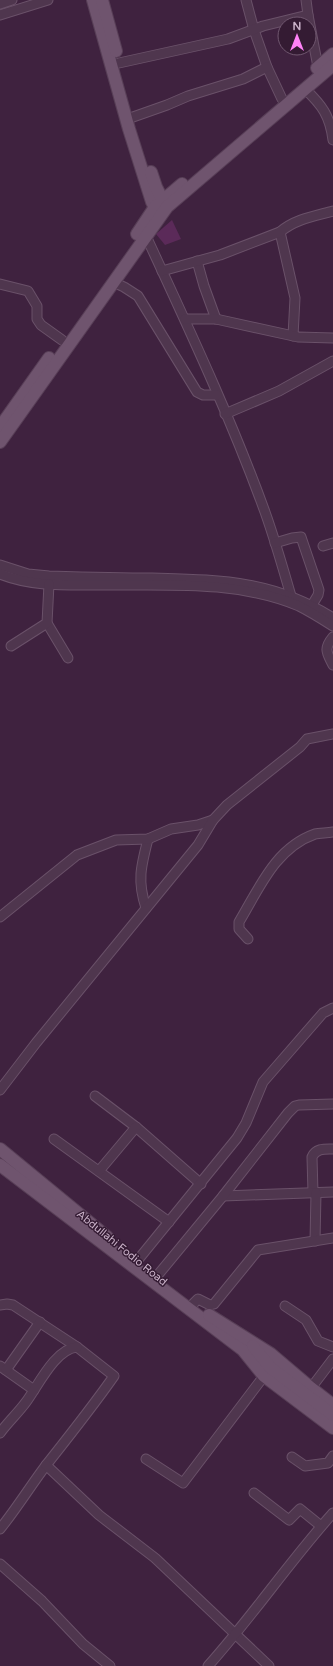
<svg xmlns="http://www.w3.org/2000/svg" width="333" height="1666" font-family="'Varela Round',sans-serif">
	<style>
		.water { fill: #5b2a59 }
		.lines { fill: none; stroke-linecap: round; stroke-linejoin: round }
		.minor-casing { stroke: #6a5169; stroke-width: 11 }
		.major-casing { stroke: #583f57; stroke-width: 14 }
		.minor { stroke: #4f364e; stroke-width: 9 }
		.major { stroke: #6f546e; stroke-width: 12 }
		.labels { text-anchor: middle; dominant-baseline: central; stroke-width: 3; stroke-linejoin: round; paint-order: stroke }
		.street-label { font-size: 11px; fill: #cab2c9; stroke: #341b33 }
	</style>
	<rect width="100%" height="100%" fill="#3f223f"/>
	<polygon class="water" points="172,220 181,239 165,245 156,234"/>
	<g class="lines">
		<defs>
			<g id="minor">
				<polyline points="246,0 254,30 267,67 282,99"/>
				<polyline points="0,4 12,0"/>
				<polyline points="0,15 48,0"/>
				<polyline points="308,15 318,67"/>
				<polyline points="119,63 228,39 263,26 308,15 306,0"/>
				<path d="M305,89C322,105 330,116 333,140"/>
				<polyline points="133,117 167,105 188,96 243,79 267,67"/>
				<polyline points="280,232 295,298 293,336"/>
				<path d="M146,236C188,327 231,418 265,512C275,540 283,568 291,596"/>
				<polyline points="197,261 204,286 216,319"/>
				<path d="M162,271L220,255L280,232C295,219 315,216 333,211"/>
				<polyline points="113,282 124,287 138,296 197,392 203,395 217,395"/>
				<polyline points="0,284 28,291 37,306 37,319 41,325 62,340"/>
				<polyline points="185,319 216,319 298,337 333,338"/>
				<polyline points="225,414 279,391 333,361"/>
				<polyline points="275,543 292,538 301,537 319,590 318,595 312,605"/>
				<polyline points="323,546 333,543"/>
				<path d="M0,565L28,574L49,576C83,577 118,578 152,578C220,580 273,580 333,618"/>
				<path d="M0,574C29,586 62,585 93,585C161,586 235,579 299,606C311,612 322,619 333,626"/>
				<polyline points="47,623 68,658"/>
				<path d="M333,637C323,649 327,653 333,665"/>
				<polyline points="11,646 47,623 49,584"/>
				<path d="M146,908C137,881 141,866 148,839"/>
				<polyline points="0,917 77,855 116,840 148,839 171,829 198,825 213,820"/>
				<path d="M248,939L239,929V922C259,889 275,848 315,834C320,833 327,833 333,832"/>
				<polyline points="0,1090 36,1043 198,845 213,820 227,805 300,747 307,739 333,734"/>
				<polyline points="95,1096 136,1127 201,1184"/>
				<polyline points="54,1139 169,1222"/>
				<polyline points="99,1171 136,1127"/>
				<path d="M313,1193L312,1157C316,1148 325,1149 333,1149"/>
				<polyline points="223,1196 333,1192"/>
				<polyline points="315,1241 316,1193"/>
				<polyline points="137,1261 237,1138 246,1123 263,1082 323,1013 333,1008"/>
				<polyline points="157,1276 223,1196 288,1113 295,1106 299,1105 333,1104"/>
				<polyline points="193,1304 198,1299 210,1305 214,1304 258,1250 333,1238"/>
				<path d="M0,1305L7,1304L13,1305L77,1347L114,1376C93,1406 70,1435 47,1464C31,1485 17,1508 0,1529"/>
				<polyline points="285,1306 306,1320 318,1341 333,1347"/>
				<polyline points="0,1366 34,1390"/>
				<polyline points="6,1370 40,1322"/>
				<polyline points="311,1388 333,1359"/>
				<path d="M0,1433C8,1422 18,1413 26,1402C38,1386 55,1349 77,1347"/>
				<polyline points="292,1457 305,1466 328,1463 333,1456"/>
				<polyline points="146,1459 183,1483 264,1376"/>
				<polyline points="46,1465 99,1515 155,1558 269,1666"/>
				<polyline points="254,1493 289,1520 300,1509 321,1526"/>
				<polyline points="0,1564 42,1601 83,1644 110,1666"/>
				<path d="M208,1666C252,1617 289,1562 333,1513"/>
			</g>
			<g id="major">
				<polyline points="93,0 129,129 152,202 158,213"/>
				<polyline points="102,0 116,51"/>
				<polyline points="317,68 333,54"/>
				<polyline points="151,172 156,187 166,207"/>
				<polyline points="137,234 155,207 182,184"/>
				<polyline points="0,427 49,358"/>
				<polyline points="0,442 167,207 333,65"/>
				<polyline points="0,1149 107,1237"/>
				<polyline points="0,1165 243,1350 264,1376 333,1428"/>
				<polyline points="209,1315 271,1354 311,1388 333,1405"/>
				<polyline points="253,1346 271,1368 333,1415"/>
			</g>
		</defs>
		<use href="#minor" class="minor-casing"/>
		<use href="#major" class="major-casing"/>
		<use href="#minor" class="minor"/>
		<use href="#major" class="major"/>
	</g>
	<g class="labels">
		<g class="street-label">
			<text transform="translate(122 1248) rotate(39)">Abdullahi Fodio Road</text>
		</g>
	</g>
	<g transform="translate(297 36)"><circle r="19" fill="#341b33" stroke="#70576f"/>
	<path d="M0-3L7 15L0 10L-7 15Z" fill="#ff82f7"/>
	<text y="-6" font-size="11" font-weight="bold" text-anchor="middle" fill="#cab2c9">N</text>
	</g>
</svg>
